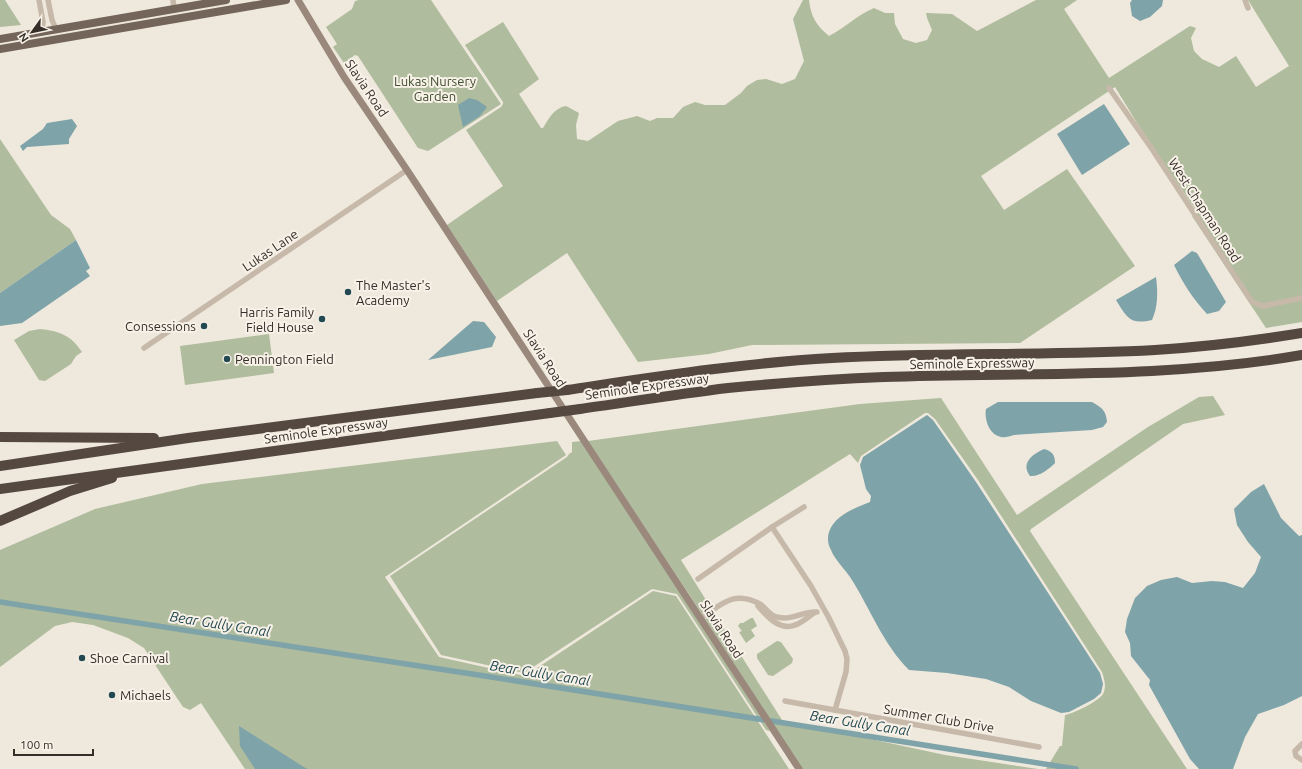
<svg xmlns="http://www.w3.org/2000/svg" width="1302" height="769" font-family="Ubuntu,sans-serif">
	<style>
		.green { fill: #afbc9d }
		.water { fill: #7ea3a9 }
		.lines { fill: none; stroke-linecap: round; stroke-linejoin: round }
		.canal { stroke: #7ea3a9; stroke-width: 5.5 }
		.street { stroke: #c6b9a9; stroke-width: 5.5 }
		.secondary { stroke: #99887b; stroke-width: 7 }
		.primary { stroke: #74655b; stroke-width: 8 }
		.highway { stroke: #544840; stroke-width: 10 }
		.highway-bridge { stroke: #544840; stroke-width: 10 }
		.poi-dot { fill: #224951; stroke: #f7f1e8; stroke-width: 1.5 }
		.labels { text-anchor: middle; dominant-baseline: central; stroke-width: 4; stroke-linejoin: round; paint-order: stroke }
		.park-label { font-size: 13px; fill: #404f2f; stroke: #f7f1e8 }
		.street-label { font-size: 13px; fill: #342d28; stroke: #f7f1e8 }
		.poi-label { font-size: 13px; fill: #342d28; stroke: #f7f1e8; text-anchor: start }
		.water-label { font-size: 14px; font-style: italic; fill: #224951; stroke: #f7f1e8 }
	</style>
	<rect width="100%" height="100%" fill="#efe8dc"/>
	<g class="green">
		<polygon points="0,0 5,0 21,25 0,27"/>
		<polygon points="359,0 431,0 501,104 428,151 418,148 358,56 355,55 344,63 333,47 337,44 326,27 352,9 355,1"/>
		<path d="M803,0H809C811,17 816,25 829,36C845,28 857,15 874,8L885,13H894L895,24L903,39L916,43L927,40L932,30L927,18L926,13L952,14L977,31L1036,0H1077L1064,9L1109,78L1190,26L1196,28L1191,38L1194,51L1202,59L1219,67L1236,56L1256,87L1289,66L1248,0H1302V322L1266,328L1192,216L1197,212L1137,123L1115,87L981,176L1004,210L1067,169L1135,266L1020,343L752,345L709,354L638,362L567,253L497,301L447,225L503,186L466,130L501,107L503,104V102L465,45L503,22L539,79L519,94L541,128H543C549,118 554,108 566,106L579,113L576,125L577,139L588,141L618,121L637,116L650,121L657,118H673L683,107L695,102L705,105H725L741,93L747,86L757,80L766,79L782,84L795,79L804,61L793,19Z"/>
		<polygon points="0,139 51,215 70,229 76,240 0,293"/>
		<path d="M40,329C59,331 71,335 82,352L76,356L71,364L45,381L39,380L14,340L29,331Z"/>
		<polygon points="269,334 274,373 185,385 180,346"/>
		<path d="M1213,396L1225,415L1183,424L1031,529L1030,531L1187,769H1046L1060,746H1062L1065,715C1073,714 1099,701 1103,694C1107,686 1104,679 1102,672L978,480L935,419L928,413H925L861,456L858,463L850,454L681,560L711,608L702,614L588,441L860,404L941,398L1017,515L1148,427L1199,397Z"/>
		<polygon points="557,441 566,455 385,577 439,657 525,676 653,591 676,596 789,769 245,769 201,703 190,710 183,707 144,648 128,638 93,625 72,622 55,626 0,667 0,550 95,509 202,484"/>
		<polygon points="582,441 770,731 766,730 677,594 652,589 524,673 441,655 390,576 567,457 569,454 572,452 572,442"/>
		<polygon points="714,613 782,720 945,755 1038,769 802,769 705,619"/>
		<polygon points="751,618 753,618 757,626 751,630 755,636 746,643 739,632 742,631 738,626 740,623 743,623"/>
		<polygon points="777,641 781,642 793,659 792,663 773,676 768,675 757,658 757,654"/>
	</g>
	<g class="water">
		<polygon points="1132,0 1163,0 1162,6 1150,17 1140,21 1132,16 1130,3"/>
		<polygon points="469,98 477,100 487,107 480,116 463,127 458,105"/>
		<polygon points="1104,104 1130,144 1082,175 1057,134"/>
		<polygon points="72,119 77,126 69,139 69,144 27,147 23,151 20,146 43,129 47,123"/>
		<polygon points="76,240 90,268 86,271 90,276 22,323 0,326 0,293"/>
		<path d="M1192,251L1197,253L1226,302L1219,311L1207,314C1193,299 1183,283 1174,265Z"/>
		<path d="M1156,277C1158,292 1158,307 1152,320C1130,325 1127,318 1116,300Z"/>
		<polygon points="473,321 484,322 496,337 492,347 428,360"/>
		<path d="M998,402H1092C1102,408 1106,410 1107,422L1103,427L1092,430L1014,435C1010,436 1005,438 1001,437C989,435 984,419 986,409Z"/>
		<path d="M927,415L933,420L976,482L1100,673L1103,684L1101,693L1094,699L1069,712L1061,713L1031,701L1009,687L986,679L947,673L909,670C883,644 870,608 850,577C844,568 835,560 831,550C828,545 827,538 829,532C835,515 855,508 870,502L871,496L866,489L860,465L863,457Z"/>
		<path d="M1044,449C1052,451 1055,455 1055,463C1049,469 1039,477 1030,476C1020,463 1033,454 1044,449Z"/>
		<polygon points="1264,484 1281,518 1299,536 1302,535 1302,696 1284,705 1258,714 1245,737 1233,769 1199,769 1190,759 1149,685 1150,680 1131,656 1130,643 1125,632 1127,619 1135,598 1147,586 1161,580 1177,577 1192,583 1212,581 1225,582 1243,588 1255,573 1261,557 1248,542 1237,525 1234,509 1251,492"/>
		<polygon points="239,726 307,769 255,769 240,746"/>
	</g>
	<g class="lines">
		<polyline class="canal" points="0,602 485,676 1076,769"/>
		<g class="street">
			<polyline points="39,0 43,22 42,32"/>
			<polyline points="48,0 52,20 56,29"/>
			<polyline points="173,0 174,9"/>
			<polyline points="1245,0 1248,8"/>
			<polyline points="1109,88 1152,149 1252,302 1263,306 1302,298"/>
			<polyline points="144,348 407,170"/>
			<polyline points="772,527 811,586 829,618 845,651 847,659 846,672 835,710"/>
			<polyline points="698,579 772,527 804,507"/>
			<path d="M758,606C768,617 779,631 795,625C802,623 808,617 814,613"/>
			<path d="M701,618C722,604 734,590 760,604C766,608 770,616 777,617C793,621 802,611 817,612"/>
			<polyline points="785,701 1039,747"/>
			<polyline points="1302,744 1295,751 1296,756 1302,760"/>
		</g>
		<polyline class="secondary" points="298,0 344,77 407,170 799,769"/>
		<g class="primary">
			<polyline points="0,39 226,0"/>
			<polyline points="0,49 286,0"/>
		</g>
		<g class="highway">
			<path d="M567,390C655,377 743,363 832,358C939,352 1047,356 1155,350C1204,347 1253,341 1302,333"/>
			<path d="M580,409C629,402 678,394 728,388C780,383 832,379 884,377C1023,372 1164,379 1302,355"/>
			<polyline points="0,437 154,438"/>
			<polyline points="0,466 188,438 537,393"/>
			<polyline points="0,489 550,413"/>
			<polyline points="0,521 70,491 112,478"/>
		</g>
		<g class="highway-bridge">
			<polyline points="537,393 567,390"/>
			<polyline points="550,413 580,409"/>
		</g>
	</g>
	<g class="poi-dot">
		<circle cx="348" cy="292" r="4"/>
		<circle cx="322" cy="319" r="4"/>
		<circle cx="204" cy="326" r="4"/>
		<circle cx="227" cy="359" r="4"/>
		<circle cx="82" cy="658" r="4"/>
		<circle cx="112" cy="695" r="4"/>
	</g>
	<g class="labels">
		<g class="park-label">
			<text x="435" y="81">Lukas Nursery<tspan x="435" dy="15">Garden</tspan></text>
		</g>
		<g class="street-label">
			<text transform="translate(367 88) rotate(56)">Slavia Road</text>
			<text transform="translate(1205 210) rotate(57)">West Chapman Road</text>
			<text transform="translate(270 250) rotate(-34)">Lukas Lane</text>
			<text transform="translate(545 358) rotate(57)">Slavia Road</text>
			<text transform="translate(972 363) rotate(-1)">Seminole Expressway</text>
			<text transform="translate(647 386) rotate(-8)">Seminole Expressway</text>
			<text transform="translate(326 430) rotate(-8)">Seminole Expressway</text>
			<text transform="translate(722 629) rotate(57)">Slavia Road</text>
			<text transform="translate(939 718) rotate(10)">Summer Club Drive</text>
		</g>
		<g class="poi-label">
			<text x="356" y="285">The Master's<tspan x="356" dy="15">Academy</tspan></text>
			<text x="314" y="312" text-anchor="end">Harris Family<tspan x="314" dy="15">Field House</tspan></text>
			<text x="196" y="326" text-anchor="end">Consessions</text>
			<text x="235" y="359">Pennington Field</text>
			<text x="90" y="658">Shoe Carnival</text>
			<text x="120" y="695">Michaels</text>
		</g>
		<g class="water-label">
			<text transform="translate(220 624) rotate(9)">Bear Gully Canal</text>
			<text transform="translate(540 673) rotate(9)">Bear Gully Canal</text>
			<text transform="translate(860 723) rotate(9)">Bear Gully Canal</text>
		</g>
	</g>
	<g transform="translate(32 32) rotate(237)" stroke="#f7f1e8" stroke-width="3" paint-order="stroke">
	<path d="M0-3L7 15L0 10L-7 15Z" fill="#342d28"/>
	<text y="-6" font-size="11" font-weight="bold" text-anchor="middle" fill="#342d28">N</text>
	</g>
	<path d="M14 749v6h79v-6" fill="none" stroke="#342d28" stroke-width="2"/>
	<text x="20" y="749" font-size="12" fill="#342d28" stroke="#f7f1e8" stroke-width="3" paint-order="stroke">100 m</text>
</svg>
